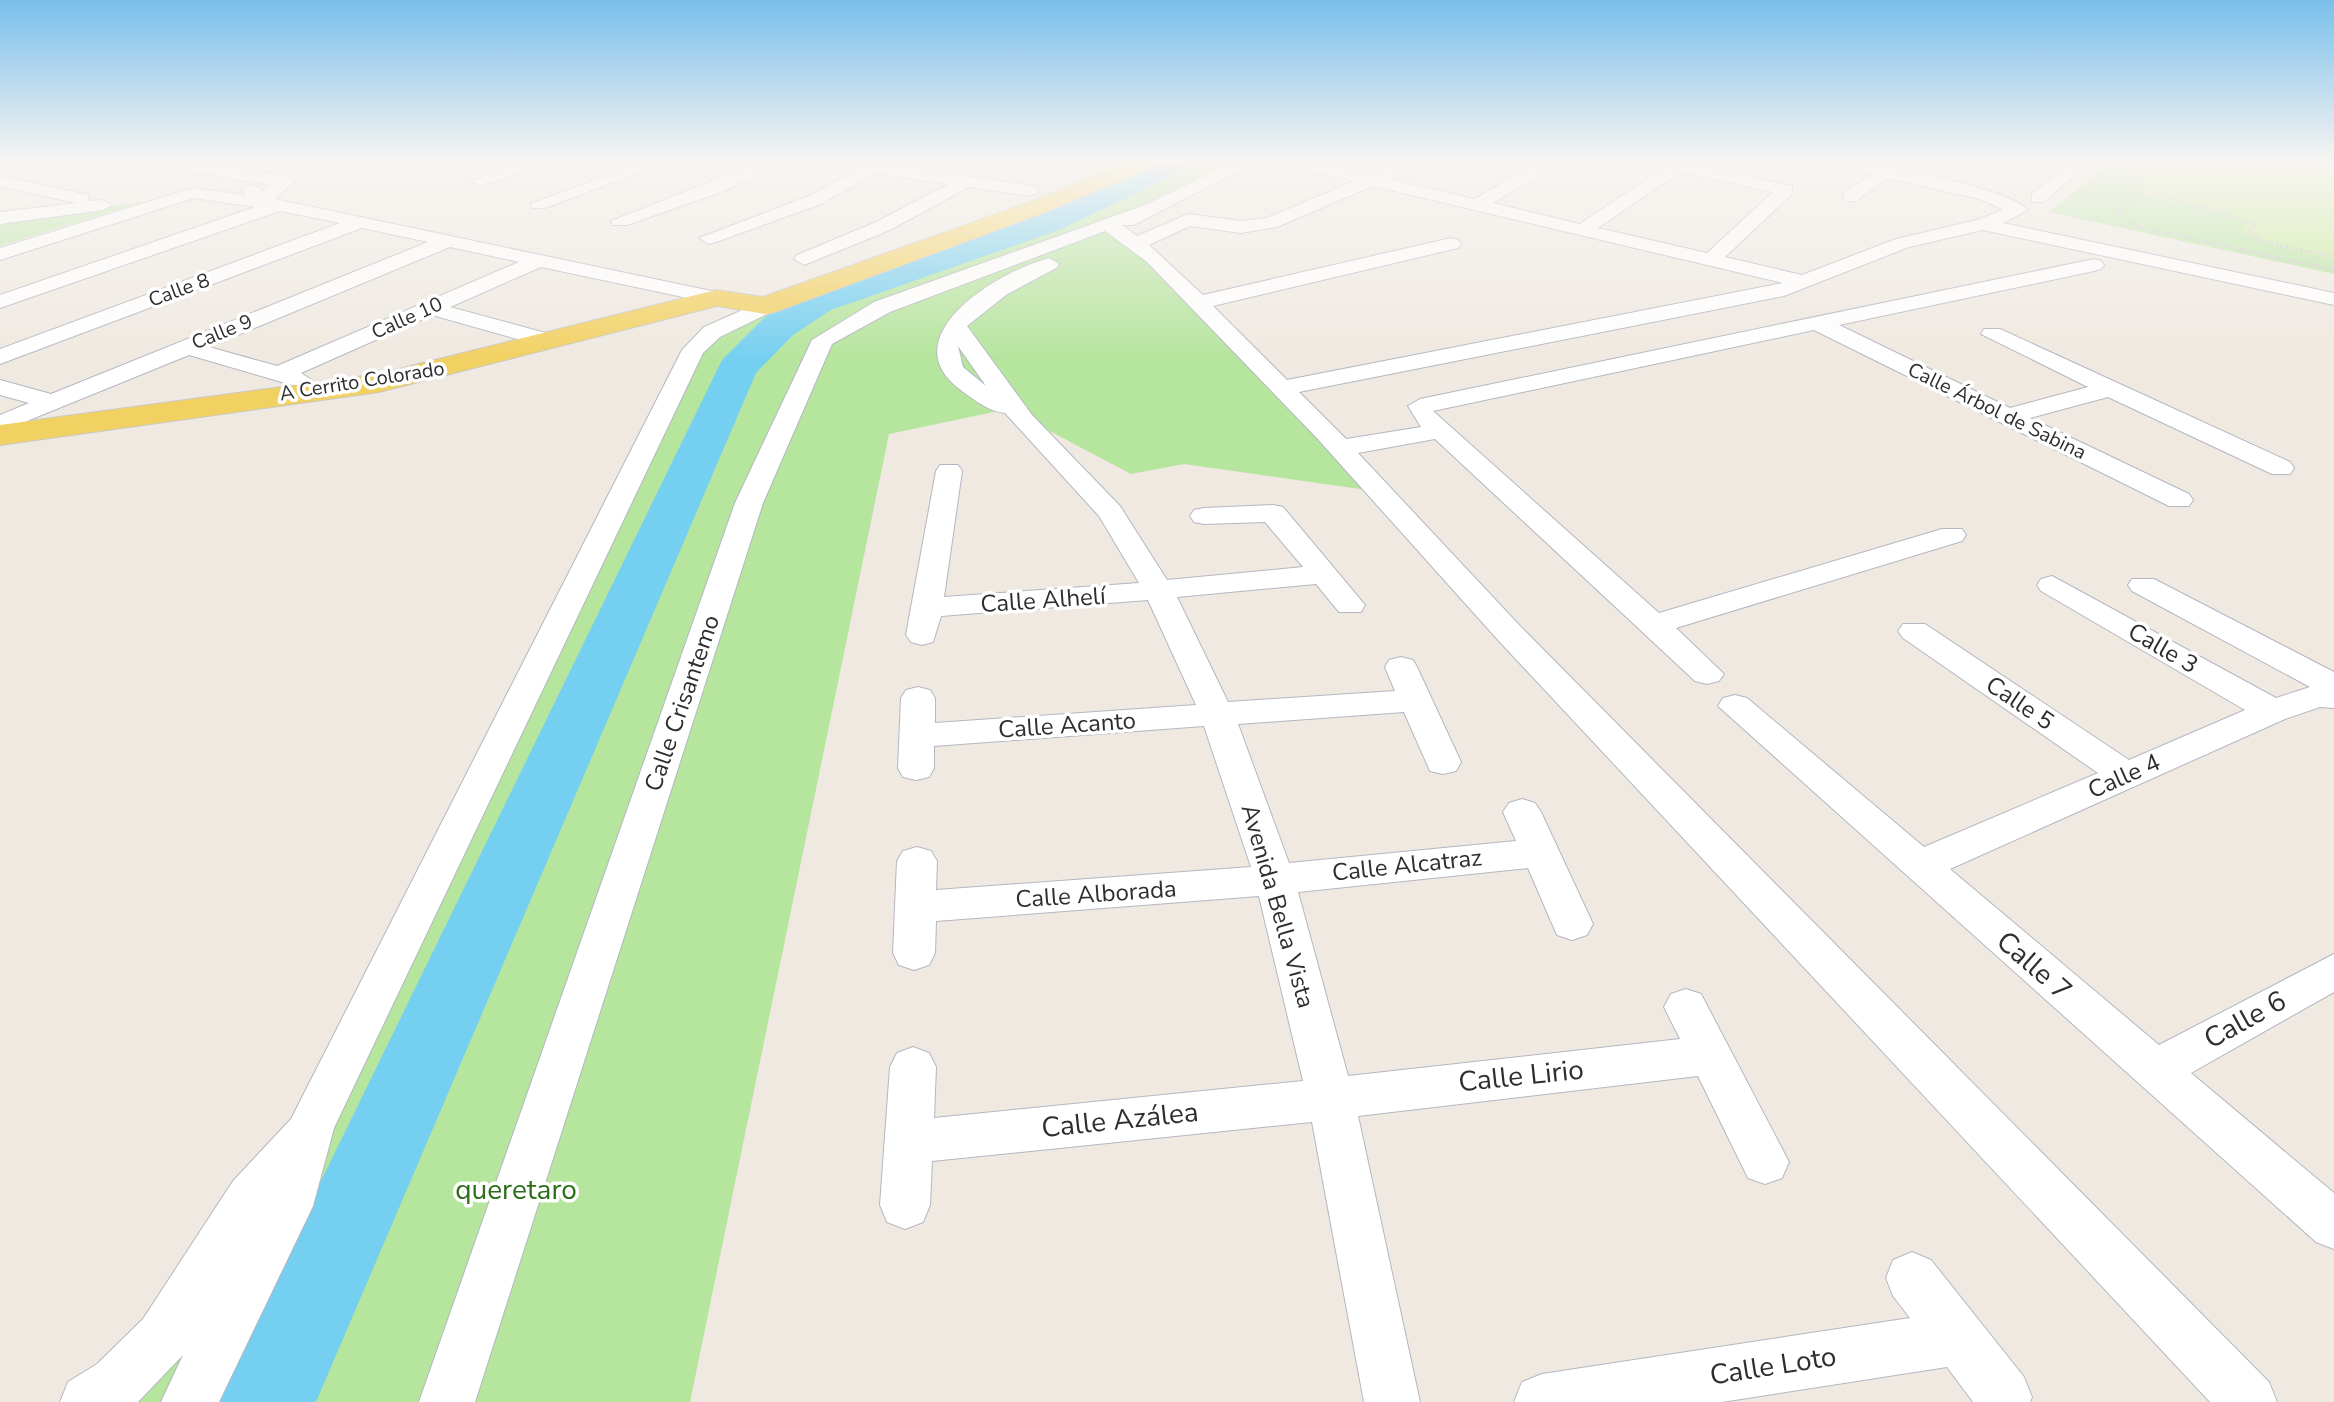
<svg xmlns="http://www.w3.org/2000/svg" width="2334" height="1402" font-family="'Nunito Sans',sans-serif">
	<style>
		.green { fill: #b6e59e }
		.pitch { fill: #c9ec9a }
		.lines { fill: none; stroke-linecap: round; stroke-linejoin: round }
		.river { fill: #75cff0; fill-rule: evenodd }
		.minor-casing { stroke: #b4b7c1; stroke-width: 2 }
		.major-casing { stroke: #c9c9c9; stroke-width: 2 }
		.path { stroke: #c9c9c9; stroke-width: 3; stroke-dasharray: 3 2; stroke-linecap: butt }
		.minor { fill: #fff; fill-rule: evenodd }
		.major { fill: #f2d163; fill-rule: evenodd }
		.labels { text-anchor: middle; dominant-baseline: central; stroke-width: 7; stroke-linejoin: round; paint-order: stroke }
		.far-street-label { font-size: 20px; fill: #2e2e2e; stroke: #fff }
		.street-label { font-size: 24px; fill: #2e2e2e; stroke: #fff }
		.near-street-label { font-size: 28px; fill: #2e2e2e; stroke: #fff }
		.near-park-label { font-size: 28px; fill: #2c6e1b; stroke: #fff }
	</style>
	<rect width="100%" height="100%" fill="#efe9e1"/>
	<g class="green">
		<polygon points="1143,163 1246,163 1116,228 1381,492 1184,464 1131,474 1008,409 889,434 690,1402 81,1402 253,1195 712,332"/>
		<polygon points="2109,163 2334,163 2334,274 2049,212"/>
		<polygon points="143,202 0,246 0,222"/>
	</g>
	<path class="pitch" d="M2155,163H2334V260L2263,243L2241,230L2249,223C2215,207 2176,205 2140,193V174Z"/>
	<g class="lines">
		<polygon class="river" points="1150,163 1189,163 1185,170 1059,230 831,310 793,335 756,373 316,1402 213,1402 722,360 765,317 803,294 1035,216"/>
		<defs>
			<g id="minor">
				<path d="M164,163H196L286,176L295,181L275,199L716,292L727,298L716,304L541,267L450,307L557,336L560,341L557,346L549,348L432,315L301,373L312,380L308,385H292L189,355L0,432V415L29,403L0,395V380L51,394L428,242L362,228L0,364V349L340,223L280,211L0,308V295L255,207L194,198L0,260V248L193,188L246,195L242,190L245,186H257L263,191L271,185L172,168ZM450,247L519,262L277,366L209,347Z"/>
				<polygon points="428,163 415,169 407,164 408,163"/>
				<polygon points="522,163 547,163 480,186 471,181"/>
				<polygon points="642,163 665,163 545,208 533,208 530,204"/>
				<polygon points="758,163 779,163 724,191 627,225 613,225 611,221"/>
				<polygon points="838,163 877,163 1031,186 1040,191 1031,196 969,187 890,230 804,265 794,259 797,255 876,222 949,184 876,173 821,204 716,242 709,244 699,238 809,196 857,170 840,167"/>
				<path d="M1232,163H1253L1134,225H1122L1137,236L1188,214L1241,221L1267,218L1355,181L1292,167L1290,163H1318L1369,175L1395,163H1416L1388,179L1474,199L1540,163H1560L1493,203L1580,224L1663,168L1655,163H1685L1792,186V194L1725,257L1802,275L1896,239L1977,220L2003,210L1983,200L1888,178L1856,201H1844V193L1871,175L1834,163C1867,161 2006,186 2028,210L2003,223L2334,293V305L1983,230L1909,247L1784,296L1299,392L1346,439L1421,427L1408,406L1420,399L2094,259L2101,261L2104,265L2101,269L2094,271L1839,325L2010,408L2088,387L1981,334L1984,329H2000L2290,462L2294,468L2290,474H2272L2108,397L2030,418L2189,494L2193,500L2189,506H2169L1814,330L1433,411L1659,613L1942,529H1962L1966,535L1962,541L1676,628L1724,674L1719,681L1707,684L1695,681L1435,439L1358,453L1520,626L2269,1382L2277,1402H2210L1498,640L1315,436L1147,262L1105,231L890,312L832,344L763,503L475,1402H419L735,503L812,340L874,302L1145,205ZM1680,172L1773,192L1707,253L1598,228ZM1373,186L1783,283L1287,380L1213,306L1458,248L1461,244L1458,240L1451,238L1203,295L1149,245L1190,226L1241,233L1277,227Z"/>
				<polygon points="2070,163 2088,163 2044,202 2032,202 2032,194"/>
				<polygon points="0,176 88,195 89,201 103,200 112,205 103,210 0,224 0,212 76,203 0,186"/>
				<path d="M1049,258L1059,264L1056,268L1006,295L967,326L1032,415L1120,506L1167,580L1303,567L1265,522L1204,524L1194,522L1190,516L1194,510L1204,508L1273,505L1283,507L1365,605L1361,612H1339L1316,584L1177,597L1228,702L1395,691L1385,667L1389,660L1401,657L1413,660L1417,667L1461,762L1456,771L1443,774L1430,771L1404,712L1238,724L1289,863L1516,841L1503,812L1509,803L1522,799L1535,803L1541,812L1593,924L1587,935L1572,940L1557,935L1528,868L1298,892L1348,1076L1680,1039L1664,1007L1671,994L1686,989L1701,994L1789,1162L1782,1178L1765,1184L1748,1178L1698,1076L1358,1116L1420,1402H1364L1312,1122L932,1161L930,1205L923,1222L905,1229L887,1222L880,1205L890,1067L897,1053L913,1047L929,1053L936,1067L934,1118L1303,1081L1259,896L936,921L935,953L929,965L914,970L899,965L893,953L897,861L903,851L917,847L931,851L937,861L936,890L1251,867L1204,726L934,746V768L929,777L916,780L903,777L898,768L901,698L906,690L918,687L930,690L935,698V723L1196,705L1148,600L941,616L933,642L922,645L911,642L906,635L936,471L940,465H958L962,471L944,597L1139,583L1099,516L1005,413C990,412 974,400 962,391C888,338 998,271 1049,258ZM958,346L986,386L963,367Z"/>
				<polygon points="765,300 776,306 773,311 720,337 703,353 334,1128 313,1206 219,1402 161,1402 183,1355 138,1402 60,1402 68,1382 97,1364 143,1319 233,1181 291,1119 682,350 704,327"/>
				<polygon points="2052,576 2276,698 2310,687 2132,591 2128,585 2132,579 2154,579 2334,672 2334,708 2320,707 2285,719 1950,869 2159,1045 2334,954 2334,992 2191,1073 2334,1193 2334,1249 2316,1242 1718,706 1723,698 1735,695 1747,698 1924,847 2098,773 1903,638 1898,631 1903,624 1925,624 2129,760 2245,710 2041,591 2037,585 2041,579"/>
				<polygon points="1912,1252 1931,1260 2024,1377 2032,1397 2030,1402 1973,1402 1947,1367 1722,1402 1514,1402 1522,1382 1542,1374 1910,1318 1893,1296 1886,1278 1893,1260"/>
			</g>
			<polygon id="major" points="1125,163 1154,163 1151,168 1043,213 775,312 765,314 717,306 379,392 0,445 0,425 379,374 716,290 763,297 1027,203"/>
		</defs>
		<use href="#minor" class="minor-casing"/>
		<use href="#major" class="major-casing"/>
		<g class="path">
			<polyline points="2141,163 2128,174 2145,191 2117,212 2139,227 2334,270"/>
			<polyline points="2166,163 2148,175 2145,191 2242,219 2256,225 2248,232 2265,242 2334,257"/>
			<polyline points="2316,163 2334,168"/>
		</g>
		<use href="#minor" class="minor"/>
		<use href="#major" class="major"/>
	</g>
	<linearGradient id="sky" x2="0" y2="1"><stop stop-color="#7abfeb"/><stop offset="0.45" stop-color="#f8f5f2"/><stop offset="1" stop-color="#f8f5f2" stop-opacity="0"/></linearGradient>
	<rect width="2334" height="359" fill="url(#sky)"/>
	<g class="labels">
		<g class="far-street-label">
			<text transform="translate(179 290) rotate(-20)">Calle 8</text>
			<text transform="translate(407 318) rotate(-24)">Calle 10</text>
			<text transform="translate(222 332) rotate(-22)">Calle 9</text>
			<text transform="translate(362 381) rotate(-9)">A Cerrito Colorado</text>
			<text transform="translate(1997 411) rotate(26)">Calle Árbol de Sabina</text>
		</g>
		<g class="street-label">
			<text transform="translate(1043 600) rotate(-4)">Calle Alhelí</text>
			<text transform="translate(2163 648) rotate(30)">Calle 3</text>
			<text transform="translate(682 703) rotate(-71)">Calle Crisantemo</text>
			<text transform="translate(2020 703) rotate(34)">Calle 5</text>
			<text transform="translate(1067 725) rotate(-4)">Calle Acanto</text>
			<text transform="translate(2124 776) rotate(-24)">Calle 4</text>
			<text transform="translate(1407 865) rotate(-6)">Calle Alcatraz</text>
			<text transform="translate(1096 894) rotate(-4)">Calle Alborada</text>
			<text transform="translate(1278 906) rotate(74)">Avenida Bella Vista</text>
		</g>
		<g class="near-street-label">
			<text transform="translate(2034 966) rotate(41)">Calle 7</text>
			<text transform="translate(2245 1020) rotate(-29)">Calle 6</text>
			<text transform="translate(1521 1076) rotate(-6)">Calle Lirio</text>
			<text transform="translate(1120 1120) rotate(-6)">Calle Azálea</text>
			<text transform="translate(1773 1366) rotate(-9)">Calle Loto</text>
		</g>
		<g class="near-park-label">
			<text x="516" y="1190">queretaro</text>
		</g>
	</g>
</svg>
